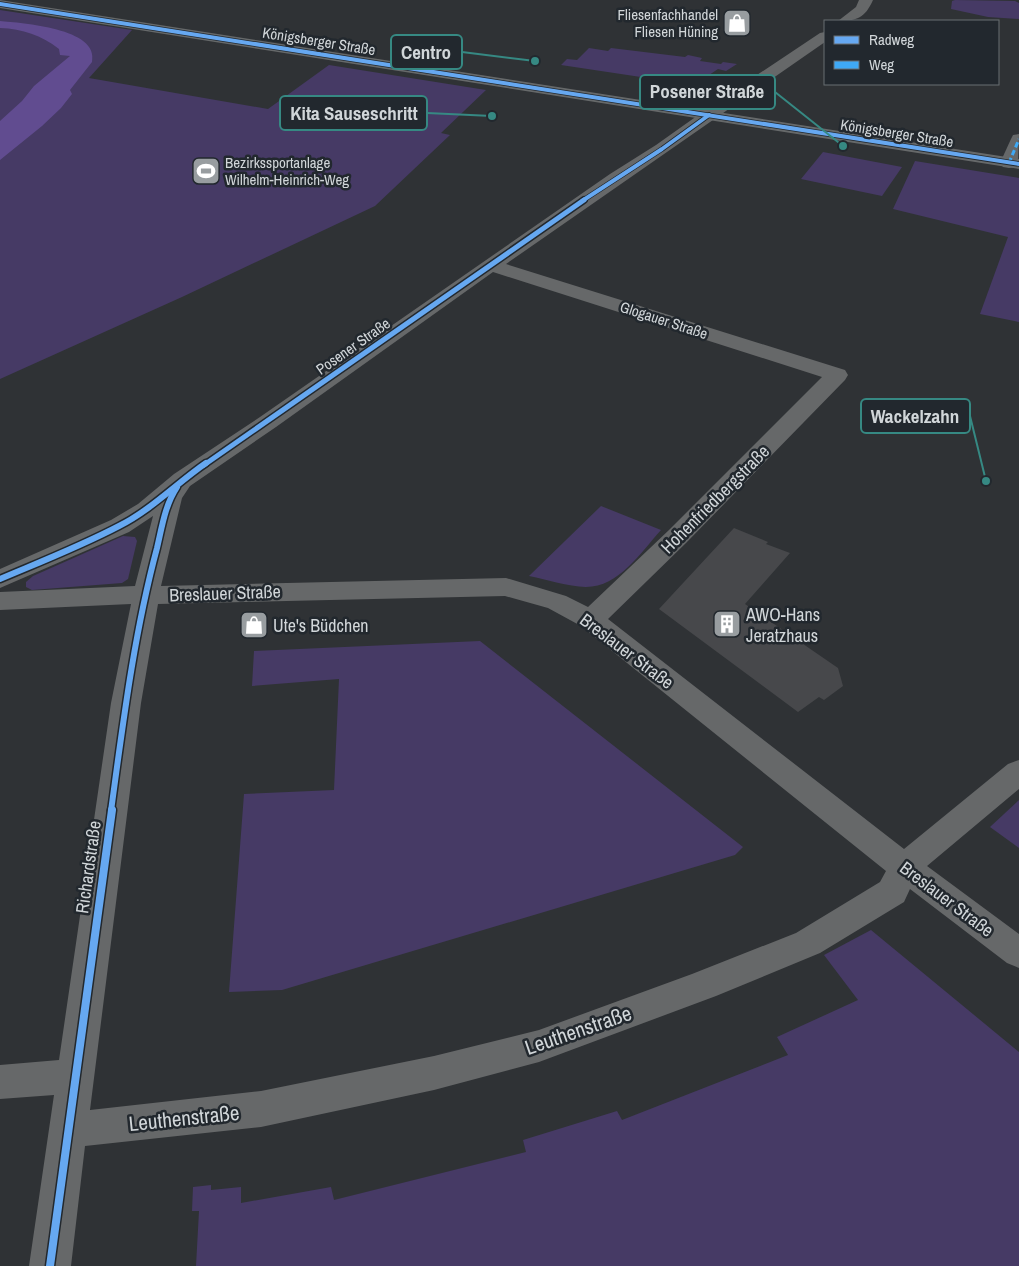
<svg xmlns="http://www.w3.org/2000/svg" width="1019" height="1266" font-family="'Archivo Narrow',sans-serif">
	<style>
		.green { fill: #463a65 }
		.forest { fill: #614c90 }
		.building { fill: #47484b }
		.lines { fill: none; stroke-linecap: round; stroke-linejoin: round }
		.minor { fill: #666869; fill-rule: evenodd }
		.major { fill: #66696a; fill-rule: evenodd }
		.quiet { stroke: #3fa9f5; stroke-width: 3; stroke-dasharray: 5.5 3; stroke-linecap: butt }
		.cycleway-far3-casing { stroke: #22282e; stroke-width: 5.5 }
		.cycleway-far2-casing { stroke: #22282e; stroke-width: 8 }
		.cycleway-far1-casing { stroke: #22282e; stroke-width: 9 }
		.cycleway-casing { stroke: #22282e; stroke-width: 11 }
		.cycleway-far3 { stroke: #66a8f1; stroke-width: 4 }
		.cycleway-far2 { stroke: #66a8f1; stroke-width: 5 }
		.cycleway-far1 { stroke: #66a8f1; stroke-width: 6 }
		.cycleway { stroke: #66a8f1; stroke-width: 8 }
		.labels { text-anchor: middle; dominant-baseline: central; stroke-width: 5; stroke-linejoin: round; paint-order: stroke }
		.far-poi-label { font-size: 15px; fill: #d1d6d9; stroke: #22282e; text-anchor: end }
		.far-street-label { font-size: 15px; fill: #d1d6d9; stroke: #22282e }
		.street-label { font-size: 18px; fill: #d1d6d9; stroke: #22282e }
		.poi-label { font-size: 18px; fill: #d1d6d9; stroke: #22282e; text-anchor: start }
		.near-street-label { font-size: 21px; fill: #d1d6d9; stroke: #22282e }
		.leader { fill: none; stroke: #368983; stroke-width: 2 }
		.callout-dot { fill: #368983; stroke: #22282e; stroke-width: 2 }
		.callout { fill: #22282e; stroke: #368983; stroke-width: 2 }
		.callout-label { font-size: 19px; text-anchor: middle; font-weight: bold; fill: #d1d6d9 }
	</style>
	<rect width="100%" height="100%" fill="#2f3235"/>
	<g class="green">
		<polygon points="955,0 1015,1 1019,3 1019,19 988,17 951,9 952,1"/>
		<polygon points="0,10 132,30 89,78 268,109 329,65 486,90 441,133 450,135 375,206 182,297 0,379"/>
		<polygon points="589,48 608,51 611,48 685,57 688,55 702,58 700,61 721,64 723,62 737,64 726,71 718,69 694,85 561,65 567,59 577,60"/>
		<polygon points="823,152 902,167 882,196 801,179"/>
		<polygon points="915,161 1019,178 1019,322 980,314 1008,237 893,209"/>
		<path d="M601,506L661,530C641,552 619,587 586,587C567,586 548,580 529,576Z"/>
		<polygon points="123,536 135,537 137,541 128,579 122,583 32,590 26,587 26,582 33,576"/>
		<polygon points="480,641 743,847 735,855 282,990 229,992 244,794 334,790 339,679 252,686 254,651"/>
		<polygon points="1019,800 1019,848 990,827"/>
		<polygon points="871,930 1019,1052 1019,1266 196,1266 199,1211 192,1211 193,1187 211,1185 211,1190 241,1187 241,1203 331,1187 334,1200 526,1152 523,1140 617,1111 622,1120 788,1055 777,1037 858,1000 824,955"/>
	</g>
	<path class="forest" d="M0,21C21,23 100,28 92,62L70,90L72,94L61,108L42,126L0,160V121L22,101L34,86L70,56L60,55L59,49C41,35 23,29 0,28Z"/>
	<polygon class="building" points="734,528 768,542 766,544 790,553 745,604 838,668 843,686 824,700 819,697 798,712 659,609"/>
	<g class="lines">
		<g class="minor">
			<path d="M859,0H873C865,18 857,21 838,21L856,7Z"/>
			<path d="M825,32V42L506,264L845,370L848,375L845,380L687,542L608,619L904,849L1008,764L1019,760V789L927,866L1019,934V968L1007,963L910,889L904,902L820,953L716,996L539,1062L434,1090L261,1127L85,1146L71,1266H29L54,1095L0,1099V1065L59,1060L111,703L131,604L0,610V592L135,586L153,516L129,532L0,588V569L111,520L138,504L174,474L260,417L610,174L656,145L718,101L820,33ZM493,272L822,377L669,530L588,607L566,596L506,578L161,586L182,498L190,486L276,427ZM505,596L548,608L581,626L886,871L880,882L796,933L692,974L539,1030L434,1056L261,1091L90,1110L141,703L158,604Z"/>
			<polygon points="1019,134 1018,163 1015,167 1009,168 1003,167 1000,163 1011,139 1013,135"/>
		</g>
		<polygon class="major" points="0,0 1019,159 1019,169 0,8"/>
		<polyline class="quiet" points="1009,163 1019,139"/>
		<defs>
			<g id="cycleway-far3">
				<polyline points="0,4 1019,164"/>
				<polyline points="582,201 662,149 709,115"/>
			</g>
			<polyline id="cycleway-far2" points="204,465 584,200"/>
			<g id="cycleway-far1">
				<path d="M0,579C40,562 81,546 119,526C151,510 177,483 206,463"/>
				<path d="M111,811C123,723 134,634 157,548C162,527 165,505 177,487"/>
			</g>
			<polyline id="cycleway" points="50,1266 112,810"/>
		</defs>
		<use href="#cycleway-far3" class="cycleway-far3-casing"/>
		<use href="#cycleway-far2" class="cycleway-far2-casing"/>
		<use href="#cycleway-far1" class="cycleway-far1-casing"/>
		<use href="#cycleway" class="cycleway-casing"/>
		<use href="#cycleway-far3" class="cycleway-far3"/>
		<use href="#cycleway-far2" class="cycleway-far2"/>
		<use href="#cycleway-far1" class="cycleway-far1"/>
		<use href="#cycleway" class="cycleway"/>
	</g>
	<defs>
		<symbol id="shop-square" viewBox="-11 -11 22 22"><rect x="-9" y="-9" width="18" height="18" rx="4" fill="#989da0" stroke="#22282e"/><path d="M-5-2.5h2.3a2.7 3.5 0 0 1 5.4 0H5L5.5 6h-11ZM-1.5-2.5h3a1.5 2.3 0 0 0-3 0Z" fill="#fff"/></symbol>
		<symbol id="stadium-square" viewBox="-11 -11 22 22"><rect x="-9" y="-9" width="18" height="18" rx="4" fill="#989da0" stroke="#22282e"/><path d="M0-5a6.5 5 0 1 0 0 10a6.5 5 0 1 0 0-10ZM-3.5-1.8h7v3.6h-7Z" fill="#fff"/></symbol>
		<symbol id="building-square" viewBox="-11 -11 22 22"><rect x="-9" y="-9" width="18" height="18" rx="4" fill="#989da0" stroke="#22282e"/><path d="M-4-6H4V6H1V3H-1V6H-4ZM-2.5-4.3h1.7v1.8h-1.7ZM.8-4.3h1.7v1.8H.8ZM-2.5-1h1.7V.8h-1.7ZM.8-1h1.7V.8H.8Z" fill="#fff"/></symbol>
	</defs>
	<g fill-rule="evenodd">
		<use href="#shop-square" x="721" y="7" width="32" height="32"/>
		<use href="#stadium-square" x="190" y="155" width="32" height="32"/>
		<use href="#building-square" x="711" y="608" width="32" height="32"/>
		<use href="#shop-square" x="238" y="609" width="32" height="32"/>
	</g>
	<g class="labels">
		<g class="far-poi-label">
			<text x="718" y="14">Fliesenfachhandel<tspan x="718" dy="17">Fliesen Hüning</tspan></text>
			<text x="225" y="162" text-anchor="start">Bezirkssportanlage<tspan x="225" dy="17">Wilhelm-Heinrich-Weg</tspan></text>
		</g>
		<g class="far-street-label">
			<text transform="translate(319 41) rotate(9)">Königsberger Straße</text>
			<text transform="translate(897 133) rotate(9)">Königsberger Straße</text>
			<text transform="translate(664 320) rotate(18)">Glogauer Straße</text>
			<text transform="translate(353 346) rotate(-35)">Posener Straße</text>
		</g>
		<g class="street-label">
			<text transform="translate(715 499) rotate(-45)">Hohenfriedbergstraße</text>
			<text transform="translate(225 593) rotate(-2)">Breslauer Straße</text>
			<text transform="translate(627 651) rotate(37)">Breslauer Straße</text>
			<text transform="translate(88 867) rotate(-82)">Richardstraße</text>
			<text transform="translate(947 899) rotate(37)">Breslauer Straße</text>
		</g>
		<g class="poi-label">
			<text x="746" y="614">AWO-Hans<tspan x="746" dy="21">Jeratzhaus</tspan></text>
			<text x="273" y="625">Ute's Büdchen</text>
		</g>
		<g class="near-street-label">
			<text transform="translate(578 1030) rotate(-19)">Leuthenstraße</text>
			<text transform="translate(184 1118) rotate(-6)">Leuthenstraße</text>
		</g>
	</g>
	<path class="leader" d="M535 61L462 52M843 146L775 92M492 116L427 113M986 481L970 416"/>
	<g class="callout-dot">
		<circle cx="535" cy="61" r="5"/>
		<circle cx="843" cy="146" r="5"/>
		<circle cx="492" cy="116" r="5"/>
		<circle cx="986" cy="481" r="5"/>
	</g>
	<g class="callout">
		<rect x="391" y="35" width="71" height="34" rx="5"/>
		<rect x="640" y="75" width="135" height="34" rx="5"/>
		<rect x="280" y="96" width="147" height="34" rx="5"/>
		<rect x="861" y="399" width="109" height="34" rx="5"/>
	</g>
	<g class="callout-label">
		<text x="426" y="59">Centro</text>
		<text x="707" y="98">Posener Straße</text>
		<text x="354" y="120">Kita Sauseschritt</text>
		<text x="915" y="423">Wackelzahn</text>
	</g>
	<rect x="824" y="20" width="175" height="65" fill="#22282e" stroke="#686e72"/>
	<rect x="834" y="36" width="25" height="8" fill="#66a8f1" stroke="#686e72"/>
	<text x="869" y="45" font-size="15" fill="#d1d6d9">Radweg</text>
	<rect x="834" y="61" width="25" height="8" fill="#3fa9f5" stroke="#686e72"/>
	<text x="869" y="70" font-size="15" fill="#d1d6d9">Weg</text>
</svg>
